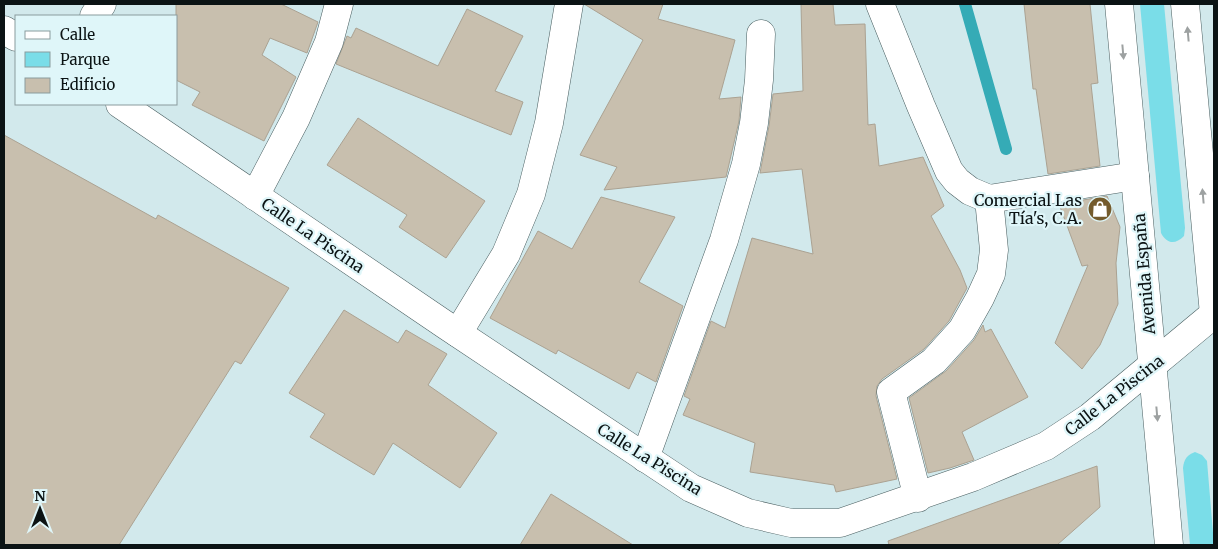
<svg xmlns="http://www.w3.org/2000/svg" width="1218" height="549" font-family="Merriweather,serif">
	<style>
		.green { fill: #7adde8 }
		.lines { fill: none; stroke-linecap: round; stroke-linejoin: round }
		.stream { stroke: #35abb6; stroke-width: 12 }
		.building { fill: #c8bfae; stroke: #aba292 }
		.minor-casing { stroke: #4a5f61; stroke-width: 29 }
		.major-casing { stroke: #4a5f61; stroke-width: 29 }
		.minor { stroke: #fff; stroke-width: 28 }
		.major { stroke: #fff; stroke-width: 28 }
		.oneway { fill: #9da1a1 }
		.labels { text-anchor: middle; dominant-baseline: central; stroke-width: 4.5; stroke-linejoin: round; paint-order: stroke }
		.poi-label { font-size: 16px; fill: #0b1314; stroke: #dff6f9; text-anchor: end }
		.street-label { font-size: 16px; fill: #0b1314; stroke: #dff6f9 }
	</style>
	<rect width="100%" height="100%" fill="#d2e9ec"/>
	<g class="green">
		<path d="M1140,4H1164L1185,228L1184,236C1175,245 1167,244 1161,233Z"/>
		<path d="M1195,452L1202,455L1207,461L1214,545H1190L1183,468C1184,459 1187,455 1195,452Z"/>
	</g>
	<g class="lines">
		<polyline class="stream" points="965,4 1006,149"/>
	</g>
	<g class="building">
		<polygon points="176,4 281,4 318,22 307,53 270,38 262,55 296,77 264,141 192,105 200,92 176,80"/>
		<polygon points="584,4 663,4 658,19 735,40 719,99 741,97 739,121 726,177 604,190 617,167 580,155 643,40"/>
		<polygon points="801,4 833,4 835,25 865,24 868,125 875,124 879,166 923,157 944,206 931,216 960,270 967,288 949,321 924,349 882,379 877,386 876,396 897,479 836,492 834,485 750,472 755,443 683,415 690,399 684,396 711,321 725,328 752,238 813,254 802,169 760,173 769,126 773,94 803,91"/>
		<polygon points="1024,4 1090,4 1098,83 1091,84 1100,166 1048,174 1036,89 1033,89"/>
		<polygon points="467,9 523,36 495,91 523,102 511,135 336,64 347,36 351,38 356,28 438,66"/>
		<polygon points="358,118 485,201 446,258 399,227 407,215 327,165"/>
		<polygon points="4,135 156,219 158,215 289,288 241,364 235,361 119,545 4,545"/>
		<polygon points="1107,196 1120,227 1116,263 1118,304 1100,345 1082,369 1055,343 1088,265 1082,266 1059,204"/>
		<polygon points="601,197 675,217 639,282 683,306 656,382 637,372 629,389 558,350 556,354 490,318 538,231 572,249"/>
		<polygon points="344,310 398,343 406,330 447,354 428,385 497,433 460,488 393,443 374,475 310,437 325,414 289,393"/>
		<polygon points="983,325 985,332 991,329 1028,397 962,432 974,460 950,468 928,473 909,398 946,371 974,340"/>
		<polygon points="1097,466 1100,507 1057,545 889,545 888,541"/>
		<polygon points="551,494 633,545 520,545"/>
	</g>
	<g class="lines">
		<defs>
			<g id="minor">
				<polyline points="880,4 921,106 949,171 957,181 970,191 989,199"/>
				<polyline points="94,16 102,4"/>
				<polyline points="4,30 16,37"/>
				<polyline points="120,104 447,326 691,488 748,513 791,523 840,523 973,477 1046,446 1090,417 1214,314"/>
				<polyline points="255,196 296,118 329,42 339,4"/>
				<polyline points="458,333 506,254 531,194 549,123 569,4"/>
				<polyline points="645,458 724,240 746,164 754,123 759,80 761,34"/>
				<polyline points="918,498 891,392 934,361 962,330 980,298 991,274 994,250 989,199 1135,176"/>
			</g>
			<g id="major">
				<polyline points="1119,4 1169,545"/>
				<polyline points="1185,4 1214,314"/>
			</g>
		</defs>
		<use href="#minor" class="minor-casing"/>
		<use href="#major" class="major-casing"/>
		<use href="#minor" class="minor"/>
		<use href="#major" class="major"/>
	</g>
	<defs><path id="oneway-solid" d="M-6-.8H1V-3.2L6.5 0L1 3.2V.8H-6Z" transform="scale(1.25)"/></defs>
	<g class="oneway">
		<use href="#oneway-solid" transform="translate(1188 34) rotate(-95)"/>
		<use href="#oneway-solid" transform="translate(1123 52) rotate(85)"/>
		<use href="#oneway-solid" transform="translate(1203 196) rotate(-95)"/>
		<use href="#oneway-solid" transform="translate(1157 414) rotate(85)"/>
	</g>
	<defs>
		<symbol id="shop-disc" viewBox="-11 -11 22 22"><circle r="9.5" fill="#745b2c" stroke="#dff6f9"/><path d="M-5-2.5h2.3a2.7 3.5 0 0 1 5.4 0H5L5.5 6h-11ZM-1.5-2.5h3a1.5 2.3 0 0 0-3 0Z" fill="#fff"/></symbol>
	</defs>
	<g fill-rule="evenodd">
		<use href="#shop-disc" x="1086" y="195" width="28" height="28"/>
	</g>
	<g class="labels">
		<g class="poi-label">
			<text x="1082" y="200">Comercial Las<tspan x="1082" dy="18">Tía's, C.A.</tspan></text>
		</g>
		<g class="street-label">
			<text transform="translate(313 235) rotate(34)">Calle La Piscina</text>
			<text transform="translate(1144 274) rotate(-95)">Avenida España</text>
			<text transform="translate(1114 395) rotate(-38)">Calle La Piscina</text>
			<text transform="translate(650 459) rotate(32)">Calle La Piscina</text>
		</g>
	</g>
	<rect width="1218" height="549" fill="none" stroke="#0b1314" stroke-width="10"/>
	<rect x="15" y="15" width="162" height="90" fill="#dff6f9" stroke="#8a9b9d"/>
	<rect x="25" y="31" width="25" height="8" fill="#ffffff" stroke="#8a9b9d"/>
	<text x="60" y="40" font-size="15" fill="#0b1314">Calle</text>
	<rect x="25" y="52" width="25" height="15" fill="#7adde8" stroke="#8a9b9d"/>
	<text x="60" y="65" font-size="15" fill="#0b1314">Parque</text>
	<rect x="25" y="78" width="25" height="15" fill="#c8bfae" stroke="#8a9b9d"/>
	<text x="60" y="90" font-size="15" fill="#0b1314">Edificio</text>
	<g transform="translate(40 509)" stroke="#dff6f9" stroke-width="4" paint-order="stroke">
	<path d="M0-4L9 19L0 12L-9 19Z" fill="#0b1314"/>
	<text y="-8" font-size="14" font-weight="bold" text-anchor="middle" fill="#0b1314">N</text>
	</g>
</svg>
